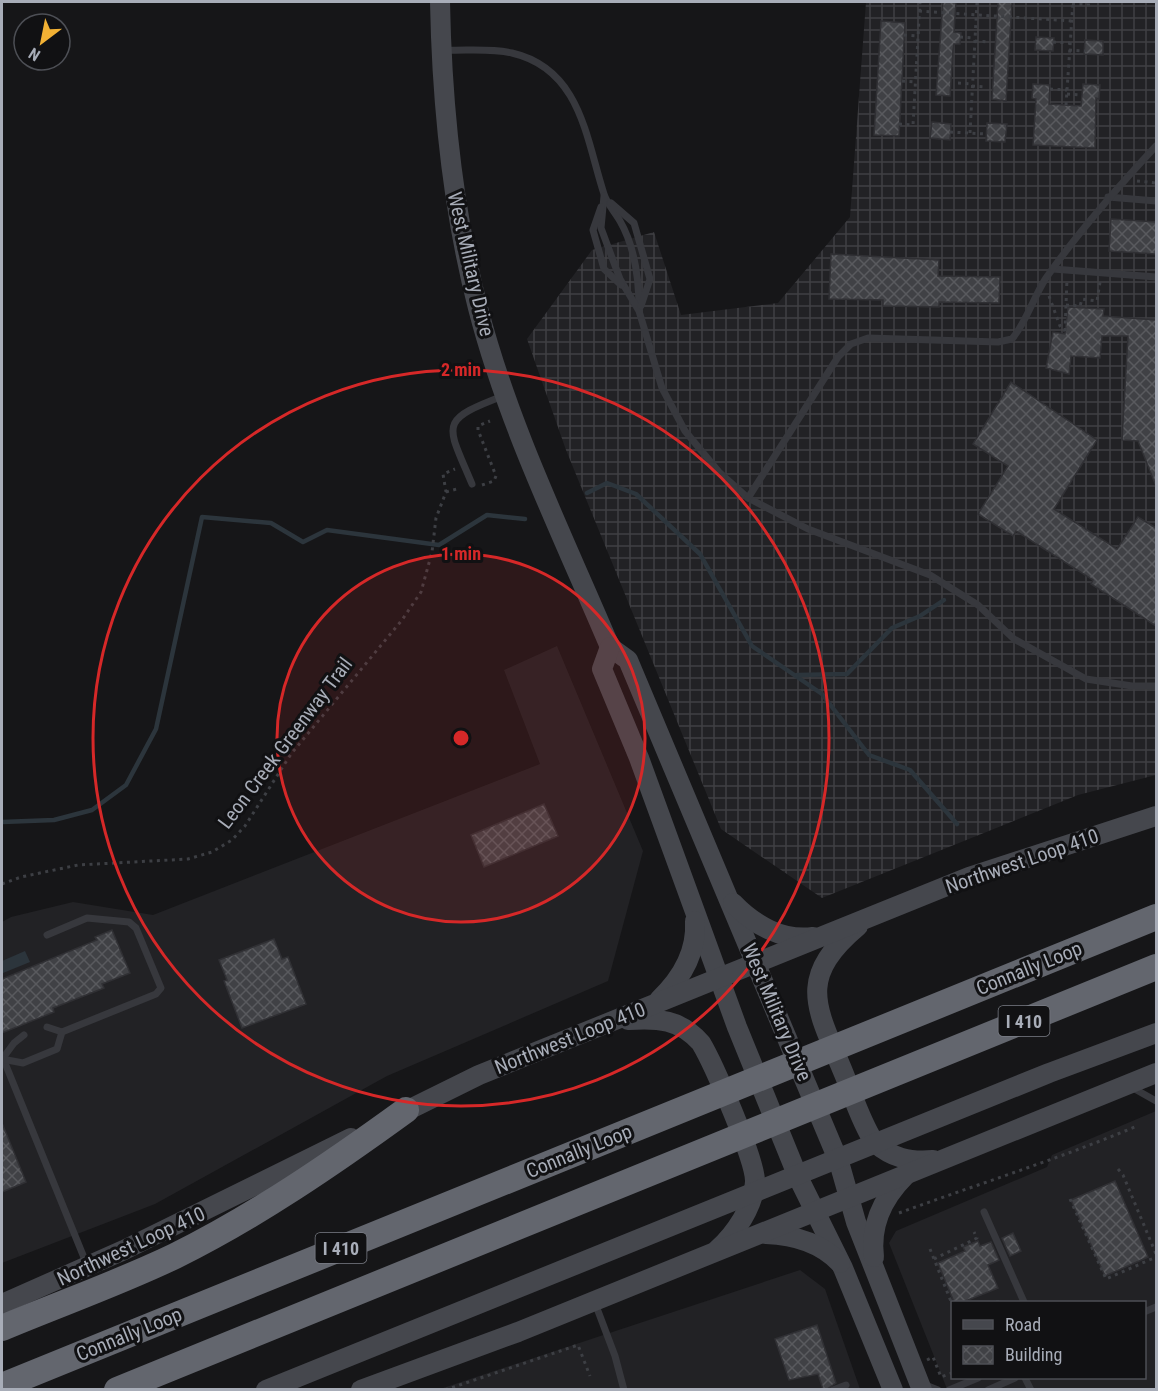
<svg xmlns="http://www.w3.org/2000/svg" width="1158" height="1391" font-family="'Roboto Condensed',sans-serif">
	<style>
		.built { fill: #222225; fill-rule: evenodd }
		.industrial { fill: url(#industrial-grid) }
		.water { fill: #2c353c }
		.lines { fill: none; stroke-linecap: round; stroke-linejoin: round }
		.stream { stroke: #2c353c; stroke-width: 4.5 }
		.building { fill: url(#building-cross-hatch); stroke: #303034; stroke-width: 1.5 }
		.path { stroke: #3d3f44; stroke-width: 3; stroke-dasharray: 3 4.5; stroke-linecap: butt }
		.service { stroke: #37383d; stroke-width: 7 }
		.secondary { stroke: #45474d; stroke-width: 20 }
		.motorway { stroke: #63666e; stroke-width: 26 }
		.ring { fill: none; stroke: #d62828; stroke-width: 3 }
		.labels { text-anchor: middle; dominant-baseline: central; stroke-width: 6; stroke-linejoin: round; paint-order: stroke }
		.shield { fill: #111113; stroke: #7b7e86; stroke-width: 1.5 }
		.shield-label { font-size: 18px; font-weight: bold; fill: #a8adb8 }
		.street-label { font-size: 20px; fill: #a8adb8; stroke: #111113 }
		.centre { fill: #d62828; stroke: #111113; stroke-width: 3 }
		.ring-label { font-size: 18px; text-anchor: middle; font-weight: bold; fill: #d62828; stroke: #111113; stroke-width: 6; stroke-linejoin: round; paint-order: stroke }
	</style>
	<defs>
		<pattern id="industrial-grid" width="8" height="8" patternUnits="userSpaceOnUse" patternTransform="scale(1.5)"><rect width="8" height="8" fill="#222225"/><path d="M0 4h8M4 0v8" fill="none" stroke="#3f3f43"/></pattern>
		<pattern id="building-cross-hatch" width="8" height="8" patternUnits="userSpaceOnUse" patternTransform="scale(1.5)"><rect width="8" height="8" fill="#404145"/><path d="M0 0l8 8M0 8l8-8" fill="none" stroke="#595a5e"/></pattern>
	</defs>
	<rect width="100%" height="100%" fill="#161618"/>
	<g class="built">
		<polygon points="557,646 643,851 608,981 387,1076 155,1204 2,1263 2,922 11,917 73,902 153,915 540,764 504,670"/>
		<path d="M1156,1111V1389H947L889,1243L896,1231L1047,1167L1052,1155ZM952,1302H1144V1378H952Z"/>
		<polygon points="800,1270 825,1289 860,1389 437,1390"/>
	</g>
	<polygon class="industrial" points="866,2 1156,2 1156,775 1078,795 822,898 721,829 566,450 527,339 592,250 654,232 681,315 778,303 850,217"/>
	<polygon class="water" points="25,951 30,962 3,973 2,961"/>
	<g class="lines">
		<g class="stream">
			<polyline points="587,493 607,483 636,494 700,554 752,646 822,694 869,755 910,770 957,824"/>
			<polyline points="797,675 847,674 892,628 920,616 944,600"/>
			<polyline points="2,822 54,820 92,810 126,785 156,729 202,517 271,523 303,542 327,530 439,545 487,515 525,519"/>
		</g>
	</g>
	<g class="building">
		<polygon points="943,2 956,2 954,32 961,33 960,44 954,44 953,50 950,96 936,95"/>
		<polygon points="998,2 1012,2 1006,101 992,99"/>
		<polygon points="881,21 905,23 899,136 874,135"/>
		<polygon points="1036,37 1054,38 1053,51 1035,50"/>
		<polygon points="1085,40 1103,41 1103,55 1084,54"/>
		<polygon points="1033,84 1050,85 1049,104 1081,106 1083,84 1100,85 1099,99 1096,98 1095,148 1033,145 1036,99 1032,98"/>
		<polygon points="932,122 951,124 950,140 930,138"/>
		<polygon points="987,123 1007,124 1005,142 986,141"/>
		<polygon points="1111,219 1156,222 1156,254 1109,251"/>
		<polygon points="831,254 939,260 938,276 1000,277 999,303 939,302 939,307 883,306 883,300 829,299"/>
		<polygon points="1068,307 1104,309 1103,316 1156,320 1156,486 1138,441 1122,440 1128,336 1102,336 1100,358 1071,356 1069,374 1046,368 1053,332 1065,334"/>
		<polygon points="1011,382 1097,440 1054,509 1117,549 1138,517 1156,528 1156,626 1091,584 1093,580 1016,531 1013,536 978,514 1008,466 973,444"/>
		<polygon points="544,804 558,836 484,867 471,835"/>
		<polygon points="112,930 130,973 102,984 104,988 53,1008 54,1012 2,1033 2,979 97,940 95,937"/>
		<polygon points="274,939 282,959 288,957 306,1004 242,1028 224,981 227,980 219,960"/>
		<polygon points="2,1123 26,1182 2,1192"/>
		<polygon points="1115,1181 1148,1257 1105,1276 1071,1200"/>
		<polygon points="1013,1233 1021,1251 1010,1256 1002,1238"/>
		<polygon points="978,1241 980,1246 991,1242 999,1260 988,1265 998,1288 963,1302 954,1302 938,1263 965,1251 963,1247"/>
		<polygon points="817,1325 836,1383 827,1389 823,1389 818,1374 789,1380 775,1339"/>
	</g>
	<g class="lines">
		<g class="path">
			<polyline points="1072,4 1091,5"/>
			<polyline points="919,11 1071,21"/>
			<polyline points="904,35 917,36"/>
			<polyline points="960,37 975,38"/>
			<polyline points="975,41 990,42"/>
			<polyline points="1053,42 1070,43"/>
			<polyline points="1069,50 1085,51"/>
			<polyline points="902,81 915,82"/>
			<polyline points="958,83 973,84"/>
			<polyline points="972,86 987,87"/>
			<polyline points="1050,89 1067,90"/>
			<polyline points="1067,94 1082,95"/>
			<polyline points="1066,105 1073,2"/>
			<polyline points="899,124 913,125 920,2"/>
			<polyline points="950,132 986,134"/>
			<polyline points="970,133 977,2"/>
			<polyline points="1137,181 1156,183"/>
			<polyline points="1049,296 1060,326 1065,331"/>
			<polyline points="1066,305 1080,306 1082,299 1097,301 1100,282"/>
			<polyline points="1065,331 1067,279"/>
			<polyline points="482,485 494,481 496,476 478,430 478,426 490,421"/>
			<polyline points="446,492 460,488"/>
			<polyline points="2,884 21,877 78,865 188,859 212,852 232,840 245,826 291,754 402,620 421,592 432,552 436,518 446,492 443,474 455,469"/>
			<polyline points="1118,1169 1123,1175 1156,1254"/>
			<polyline points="1070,1199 1106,1279 1156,1257"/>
			<path d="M899,1213C978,1184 1059,1159 1137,1126"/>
			<polyline points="930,1249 952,1304"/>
			<polyline points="934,1259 977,1238 974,1232"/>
			<polyline points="996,1302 1002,1302"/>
			<polyline points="927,1360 933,1357 941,1377 952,1373"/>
			<polyline points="445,1390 578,1345 590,1376"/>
		</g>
		<g class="service">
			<path d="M444,50C465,51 491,48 512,53C581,69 586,139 604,194C607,204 615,212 620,221C635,247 639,279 639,309"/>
			<polyline points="604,196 601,228 620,279 639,311 662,388 685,431 719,472 748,498 808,529 930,575 978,605 1014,639 1086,679 1132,686 1156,686"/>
			<polyline points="1108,197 1156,201"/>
			<polyline points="611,203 634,223 650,279 641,306"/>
			<polyline points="601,207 593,230 604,269 621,285"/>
			<polyline points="1053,269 1156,277"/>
			<path d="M472,484C447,424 437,421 503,396"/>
			<path d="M748,498L838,357L851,344L868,338L998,342L1012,339C1027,321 1033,298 1046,278C1079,231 1117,188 1156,146"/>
			<polyline points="47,1027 62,1032"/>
			<polyline points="24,1035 14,1043 3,1058 87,1265"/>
			<polyline points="2,1059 23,1063 57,1049 62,1032 156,994 161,988 136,928 129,922 87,918 47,935"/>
			<polyline points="1133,1088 1156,1101"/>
			<polyline points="984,1212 1024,1302"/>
			<polyline points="595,1303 615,1356 624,1390"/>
			<polyline points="1144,1312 1156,1307"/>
			<polyline points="1025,1378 1031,1390"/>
			<polyline points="923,1384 938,1390"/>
			<polyline points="833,1390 846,1385"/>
			<polyline points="949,1390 978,1378"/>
			<polyline points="988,1390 1015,1378"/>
		</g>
		<g class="secondary">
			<path d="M440,2C442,106 452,207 478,308C508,425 563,536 610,647L628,660L839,1162L856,1222L922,1390"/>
			<polyline points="610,647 602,669 639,758 737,1027 798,1177 843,1268 893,1390"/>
			<path d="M733,903C754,925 782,941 813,937"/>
			<path d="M858,926C795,979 817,1008 844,1074C853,1096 861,1122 874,1142C892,1158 909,1162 933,1160"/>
			<path d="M659,1000C682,978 697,953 695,921"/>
			<path d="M628,1020C658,1018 680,1019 701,1043C713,1063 756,1161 755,1182C754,1206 735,1234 717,1250"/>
			<polyline points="394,1117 479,1075 969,877 1156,816"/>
			<path d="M766,1234C794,1235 820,1242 840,1263"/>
			<path d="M874,1257C870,1225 883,1198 905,1176"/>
			<polyline points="2,1304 124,1250 351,1138"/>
			<polyline points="266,1390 1049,1073 1156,1033"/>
			<polyline points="361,1390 518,1332 1156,1073"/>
		</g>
		<g class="motorway">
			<path d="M2,1328C59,1304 119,1283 175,1256C256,1216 333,1163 406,1110"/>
			<polyline points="2,1386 1156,917"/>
			<polyline points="117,1390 1156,967"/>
		</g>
	</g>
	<circle cx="461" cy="738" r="184" fill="#d62828" fill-opacity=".12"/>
	<g class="ring">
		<circle cx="461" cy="738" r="184"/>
		<circle cx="461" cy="738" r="368"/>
	</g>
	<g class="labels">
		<g class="shield">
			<rect x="998.5" y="1006" width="51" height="30" rx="4.5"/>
			<rect x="315.5" y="1233" width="51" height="30" rx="4.5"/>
		</g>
		<g class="shield-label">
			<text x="1024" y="1021">I 410</text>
			<text x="341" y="1248">I 410</text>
		</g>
		<g class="street-label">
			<text transform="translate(471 264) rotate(77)">West Military Drive</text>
			<text transform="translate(285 743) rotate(-53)">Leon Creek Greenway Trail</text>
			<text transform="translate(1022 861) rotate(-19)">Northwest Loop 410</text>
			<text transform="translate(1029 968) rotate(-22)">Connally Loop</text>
			<text transform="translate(777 1012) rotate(67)">West Military Drive</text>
			<text transform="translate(570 1038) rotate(-22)">Northwest Loop 410</text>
			<text transform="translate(579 1151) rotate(-22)">Connally Loop</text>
			<text transform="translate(131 1246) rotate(-25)">Northwest Loop 410</text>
			<text transform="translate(129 1334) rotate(-22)">Connally Loop</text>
		</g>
	</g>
	<circle cx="461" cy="738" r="9" class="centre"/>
	<g class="ring-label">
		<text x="461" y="376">2 min</text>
		<text x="461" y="560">1 min</text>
	</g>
	<rect width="1158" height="1391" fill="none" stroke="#a8adb8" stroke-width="6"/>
	<rect x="951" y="1301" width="195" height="78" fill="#111113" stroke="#4d4f55" stroke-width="1.5"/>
	<rect x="963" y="1320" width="30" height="9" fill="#45474d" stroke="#4d4f55" stroke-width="1.5"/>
	<text x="1005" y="1331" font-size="18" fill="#a8adb8">Road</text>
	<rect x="963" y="1346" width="30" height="18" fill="url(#building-cross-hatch)" stroke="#4d4f55" stroke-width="1.5"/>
	<text x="1005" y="1361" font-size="18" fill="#a8adb8">Building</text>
	<g transform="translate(42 42) rotate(212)"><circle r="28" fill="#111113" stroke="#4d4f55" stroke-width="1.5"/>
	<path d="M0-4.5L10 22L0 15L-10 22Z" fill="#f2b134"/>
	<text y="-9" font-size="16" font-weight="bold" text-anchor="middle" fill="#a8adb8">N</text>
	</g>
</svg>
